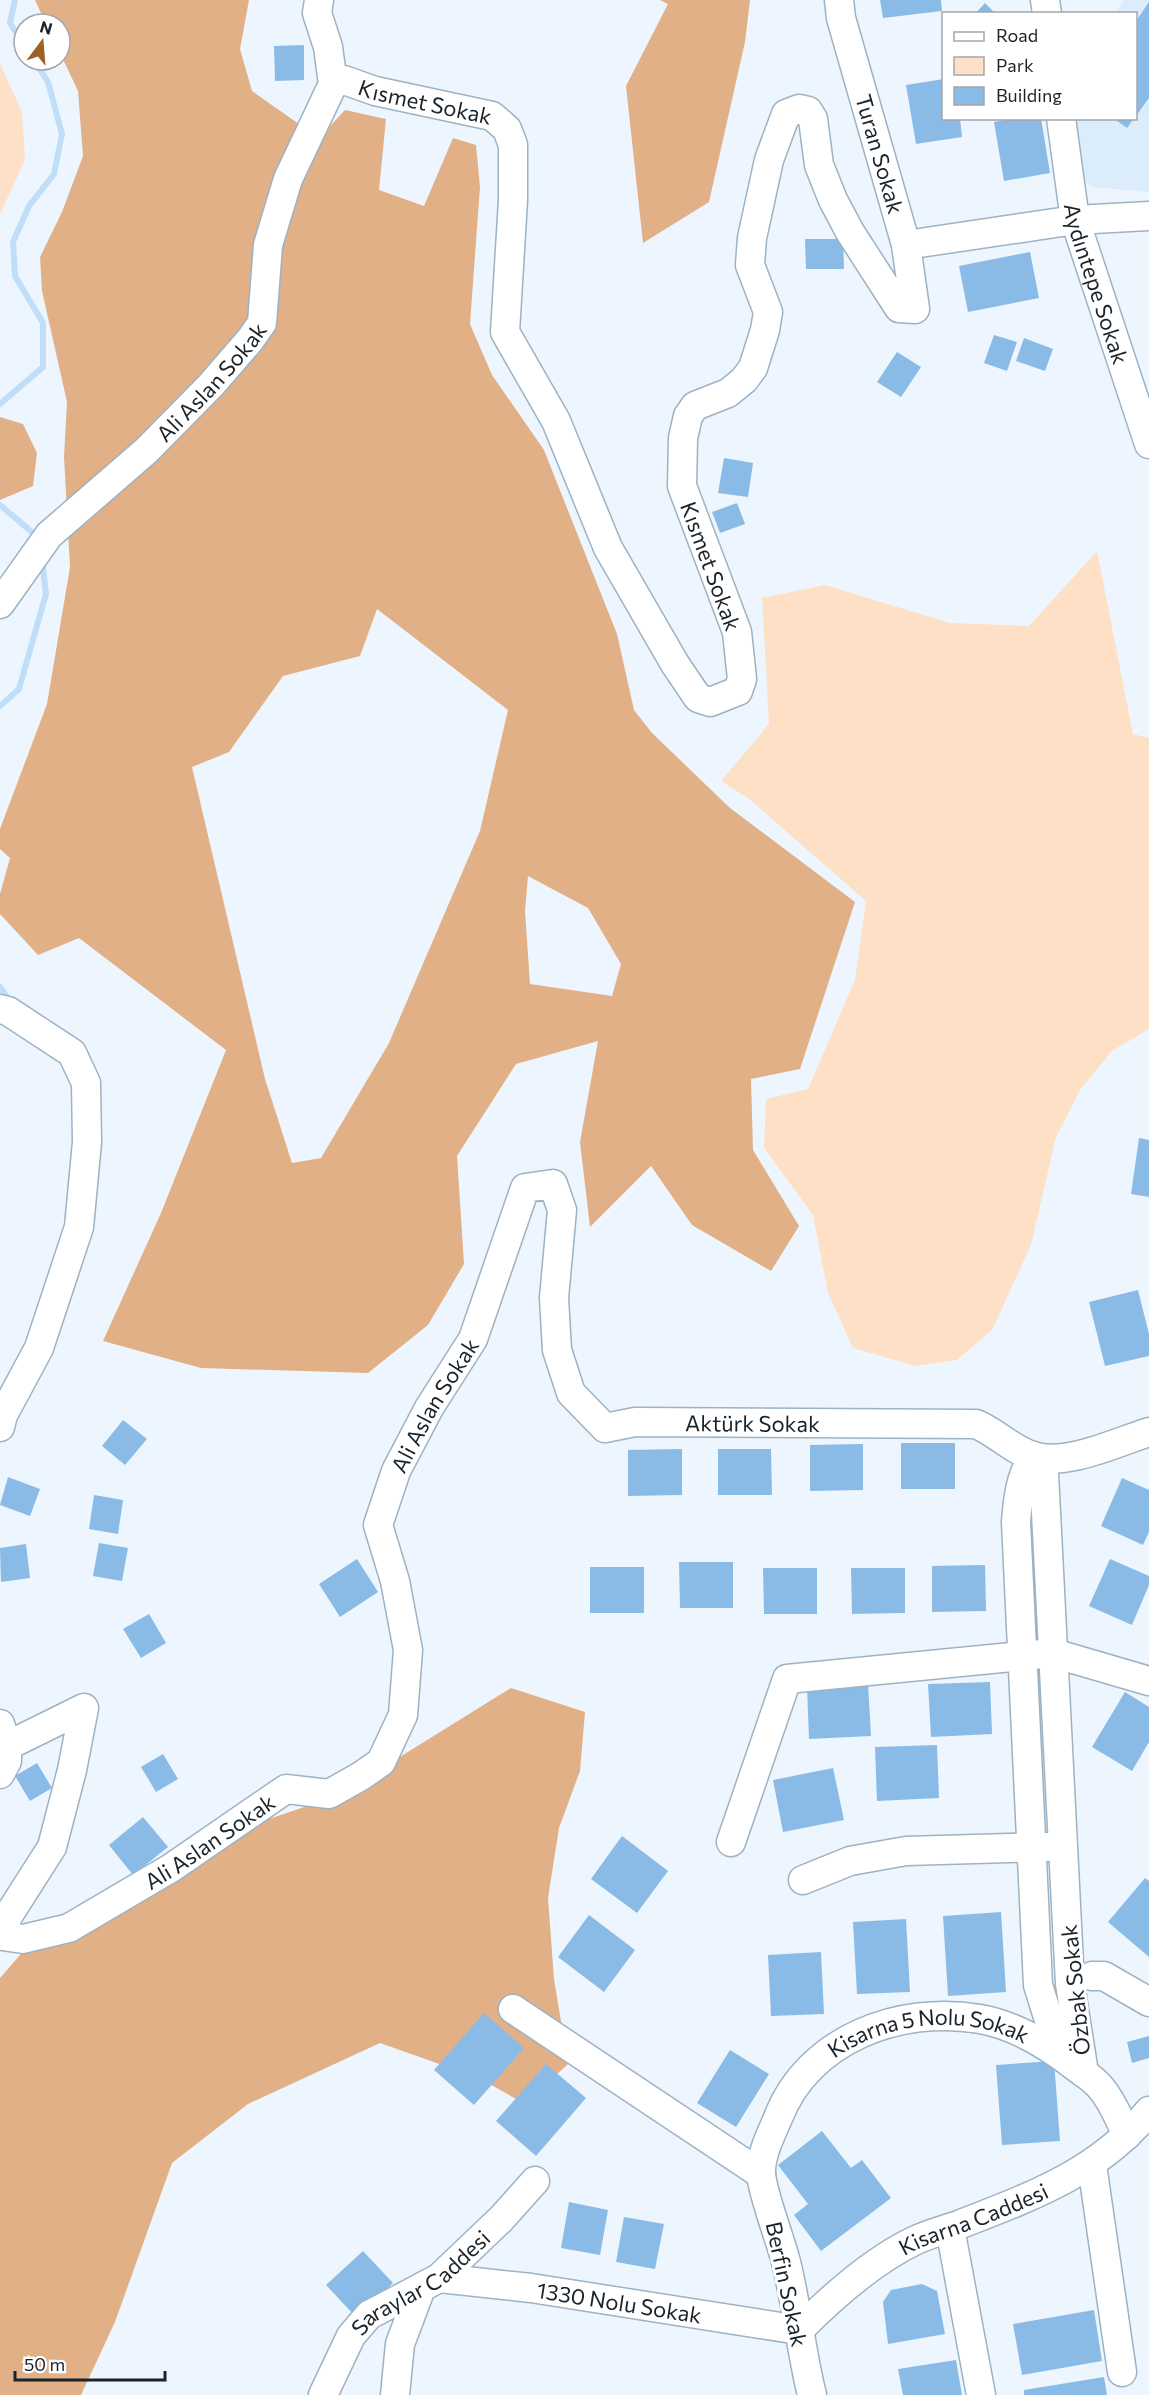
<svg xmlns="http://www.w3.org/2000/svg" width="1149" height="2395" font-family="Commissioner,sans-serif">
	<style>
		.built { fill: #dbecfa }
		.green { fill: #fee0c7 }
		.forest { fill: #e2b087; fill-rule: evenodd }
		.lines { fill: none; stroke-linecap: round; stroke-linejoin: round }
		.stream { stroke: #c0def8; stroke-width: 6 }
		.building { fill: #8abbe6 }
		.minor-casing { stroke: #9db2c3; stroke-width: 31 }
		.minor { stroke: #fff; stroke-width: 28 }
		.labels { text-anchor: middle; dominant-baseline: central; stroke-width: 6; stroke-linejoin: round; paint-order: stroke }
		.street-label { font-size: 22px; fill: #1b232a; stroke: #fff }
	</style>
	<rect width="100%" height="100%" fill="#edf6fe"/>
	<polygon class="built" points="1124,0 1149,0 1149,192 1092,187 1084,180 1073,119 1136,118 1136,14 1115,13"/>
	<g class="green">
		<polygon points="0,64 22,112 25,160 0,214"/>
		<polygon points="1097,551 1133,734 1149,738 1149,1029 1112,1051 1080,1090 1056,1137 1031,1245 992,1330 957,1360 915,1366 853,1348 828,1293 813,1215 764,1148 766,1099 808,1089 855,980 866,901 749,799 721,781 769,724 762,598 825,585 950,623 1029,626"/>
	</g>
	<g class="forest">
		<path d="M35,0H249L240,49L252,91L319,138L345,110L386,119L379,190L424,206L453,138L476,145L480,187L470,324L492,375L544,450L617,634L634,710L652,733L730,808L855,902L800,1069L751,1079L753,1150L799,1226L771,1271L692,1225L651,1166L590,1227L580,1142L598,1041L516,1064L457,1156L464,1264L428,1325L368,1373L201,1368L103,1341L161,1213L226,1050L79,938L38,955L0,914V894L10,858L0,849V829L47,704L70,567L64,457L67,402L42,291L40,257L62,212L83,156L78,91L60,53V24H46ZM377,609L508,710L480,831L389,1043L321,1158L292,1163L265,1079L192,767L229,752L283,676L360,656ZM528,876L588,908L621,964L612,996L530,984L525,911Z"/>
		<polygon points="660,0 750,0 745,42 709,202 643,243 626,86 668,4"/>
		<polygon points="0,417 23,424 37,453 33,486 0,500"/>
		<polygon points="511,1688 585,1712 580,1771 559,1828 548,1898 554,1979 568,2064 525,2104 479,2078 380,2043 248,2104 172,2163 115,2322 81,2395 0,2395 0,1978 33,1940 213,1838 337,1796"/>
	</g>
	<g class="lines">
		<g class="stream">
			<polyline points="15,0 10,23 24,45"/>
			<polyline points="0,404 43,367 43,323 15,276 13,242 29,206 54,174 62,134 48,82 34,60"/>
			<polyline points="0,505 39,538"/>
			<polyline points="0,706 19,689 46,594 42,560"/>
			<polyline points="0,987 8,999 6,1002"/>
		</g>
	</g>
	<g class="building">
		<polygon points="880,0 941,0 942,11 883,18"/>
		<polygon points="1149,2 1149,98 1136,116 1136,21"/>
		<polygon points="985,3 996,14 975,14"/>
		<polygon points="304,45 304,80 275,81 274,46"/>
		<polygon points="944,79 944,118 960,118 962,137 916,144 906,85"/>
		<polygon points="1015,118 1041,118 1050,173 1004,181 994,122"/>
		<polygon points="1113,118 1134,118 1127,128"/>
		<polygon points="805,239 843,239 844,269 806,269"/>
		<polygon points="1030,252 1039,298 968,312 959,266"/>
		<polygon points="994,335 1017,342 1007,371 984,363"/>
		<polygon points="1024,338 1053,349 1045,371 1016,361"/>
		<polygon points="897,352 921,367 901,397 877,382"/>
		<polygon points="724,458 753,463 748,497 718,493"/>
		<polygon points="737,503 745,524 720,533 712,512"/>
		<polygon points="1139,1138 1149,1140 1149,1197 1131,1194"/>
		<polygon points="1138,1290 1149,1334 1149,1356 1105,1366 1089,1302"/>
		<polygon points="123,1420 147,1439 125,1465 102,1446"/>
		<rect x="901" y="1443" width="54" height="46"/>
		<polygon points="863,1444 863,1490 810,1491 810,1445"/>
		<polygon points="682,1449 682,1495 628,1496 628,1450"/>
		<polygon points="718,1449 771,1449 772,1495 718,1495"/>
		<polygon points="8,1477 40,1489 30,1516 0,1505"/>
		<polygon points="1122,1478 1149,1490 1149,1532 1143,1545 1101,1526"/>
		<polygon points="94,1495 123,1500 118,1534 89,1529"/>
		<polygon points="99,1543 128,1548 122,1581 93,1576"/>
		<polygon points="26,1544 30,1578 1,1582 0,1548"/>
		<polygon points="357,1559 378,1592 340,1617 319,1584"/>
		<polygon points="1110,1559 1149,1576 1149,1585 1132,1625 1089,1606"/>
		<polygon points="679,1562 733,1562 733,1608 680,1608"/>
		<polygon points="985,1565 986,1611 932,1612 932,1566"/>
		<rect x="590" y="1567" width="54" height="46"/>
		<polygon points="763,1568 817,1568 817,1614 764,1614"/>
		<polygon points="851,1568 905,1568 905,1613 852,1614"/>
		<polygon points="149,1614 166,1643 141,1658 123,1629"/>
		<polygon points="990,1682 992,1734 931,1737 928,1684"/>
		<polygon points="868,1683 871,1736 809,1739 807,1686"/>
		<polygon points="1125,1692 1149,1707 1149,1742 1132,1771 1092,1747"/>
		<polygon points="937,1745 939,1798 877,1801 875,1747"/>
		<polygon points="163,1754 178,1779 156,1792 141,1767"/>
		<polygon points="37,1763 52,1788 30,1801 15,1776"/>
		<polygon points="833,1768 844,1820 783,1832 773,1780"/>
		<polygon points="143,1817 168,1847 133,1875 109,1845"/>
		<polygon points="622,1836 668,1871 637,1913 591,1879"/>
		<polygon points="1145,1878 1149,1881 1149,1957 1108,1922"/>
		<polygon points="1001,1912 1006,1992 948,1996 943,1916"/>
		<polygon points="589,1915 635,1950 604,1992 558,1957"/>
		<polygon points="906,1919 910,1992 857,1994 853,1922"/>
		<polygon points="821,1952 824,2014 771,2016 768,1955"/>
		<polygon points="484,2013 524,2048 474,2105 434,2070"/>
		<polygon points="1149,2036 1149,2058 1132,2063 1127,2042"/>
		<polygon points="730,2050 769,2074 736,2127 697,2103"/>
		<polygon points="1054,2061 1060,2141 1002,2145 996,2065"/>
		<polygon points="546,2064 586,2098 536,2156 496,2121"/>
		<polygon points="822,2131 851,2168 862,2160 891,2198 821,2251 794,2215 808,2204 778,2165"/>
		<polygon points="569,2202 608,2210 600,2255 561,2248"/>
		<polygon points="624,2217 664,2224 655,2269 616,2262"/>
		<polygon points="363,2251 393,2283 356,2317 326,2285"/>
		<polygon points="922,2284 937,2291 945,2334 888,2344 883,2302 891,2290"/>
		<polygon points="1094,2310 1102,2361 1022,2375 1013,2324"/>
		<polygon points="956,2360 962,2395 903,2395 898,2369"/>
		<polygon points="1104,2377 1107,2395 1024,2395 1024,2390"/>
	</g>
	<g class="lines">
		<defs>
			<g id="minor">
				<polyline points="1045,0 1047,14"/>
				<path id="s1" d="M333,84L344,80L375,91L492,116L507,129L513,145V200L505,332L556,421L608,548L675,664L698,698L710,702L738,691L742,679L737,632L682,486L683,438L688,416L695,406L728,393L744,380L753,368L765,330L768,312L750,265L752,238L769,160L786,114L799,109L808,111L813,119L819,165L833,200L850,232L899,308L915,309L906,245L841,18L839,0"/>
				<path id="s2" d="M1061,118L1075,220L1149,444"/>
				<polyline points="906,245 1075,220 1149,216"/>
				<path id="s3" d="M0,604L49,535L147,450L211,385L250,340L262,323L268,245L288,179L333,84L328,47L317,13L319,0"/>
				<polyline points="0,1009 8,1011 72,1053 86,1083 87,1142 79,1227 39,1348 3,1415 0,1427"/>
				<path d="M1033,1456L1044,1473L1070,1984L1084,2073L1052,2030L1038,1985L1016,1522C1018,1497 1020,1478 1033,1456Z"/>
				<path id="s4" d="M0,1724L7,1746L84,1708L72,1770L52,1847L8,1916L2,1936L23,1939L69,1928L171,1868L286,1789L329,1794L361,1776L381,1762L403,1715L408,1650L395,1581L378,1525L396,1471L429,1408L473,1339L525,1188L553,1184L562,1210L554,1298L557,1350L571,1393L605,1428L635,1422L976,1424C996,1432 1012,1450 1033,1456C1066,1467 1117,1442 1149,1432"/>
				<polyline points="0,1774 7,1761 7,1746"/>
				<polyline points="731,1842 787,1679 1053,1653 1149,1681"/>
				<polyline points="803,1880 850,1861 906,1851 1049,1847"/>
				<polyline points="1092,1976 1104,1976 1149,2002"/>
				<polyline points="513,2009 761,2174"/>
				<polyline points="1092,2165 1122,2372"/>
				<polyline points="950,2228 981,2395"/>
				<path id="s5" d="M439,2278L531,2288L799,2330C832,2297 872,2261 914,2241C928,2234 945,2230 961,2224C1033,2196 1099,2172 1149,2111"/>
				<path id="s6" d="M323,2395L351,2336L369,2315L439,2278L501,2219L535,2181"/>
				<polyline points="395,2395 400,2344 421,2288"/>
				<path id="s7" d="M812,2395C801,2351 797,2306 786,2262C780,2238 763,2196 761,2174C760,2156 771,2134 778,2118C808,2039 900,2005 980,2019C1014,2025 1046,2044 1073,2065C1082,2072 1094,2079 1101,2088C1113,2102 1119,2119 1127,2135"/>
			</g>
		</defs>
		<use href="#minor" class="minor-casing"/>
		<use href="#minor" class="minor"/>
	</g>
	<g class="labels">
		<g class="street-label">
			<text stroke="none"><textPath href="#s1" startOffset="96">Kısmet Sokak</textPath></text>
			<text transform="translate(880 154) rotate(74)">Turan Sokak</text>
			<text stroke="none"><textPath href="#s2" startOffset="170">Aydıntepe Sokak</textPath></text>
			<text stroke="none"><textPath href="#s3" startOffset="308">Ali Aslan Sokak</textPath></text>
			<text transform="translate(711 566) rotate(70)">Kısmet Sokak</text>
			<text stroke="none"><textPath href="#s4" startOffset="1164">Ali Aslan Sokak</textPath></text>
			<text stroke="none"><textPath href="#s4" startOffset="1839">Aktürk Sokak</textPath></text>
			<text stroke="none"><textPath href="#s4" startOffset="588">Ali Aslan Sokak</textPath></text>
			<text transform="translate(1075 1990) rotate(-96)">Özbak Sokak</text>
			<text stroke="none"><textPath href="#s7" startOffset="476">Kisarna 5 Nolu Sokak</textPath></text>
			<text stroke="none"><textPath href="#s5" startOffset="573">Kisarna Caddesi</textPath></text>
			<text stroke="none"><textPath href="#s6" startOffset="154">Saraylar Caddesi</textPath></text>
			<text transform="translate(787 2284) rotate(78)">Berfin Sokak</text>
			<text stroke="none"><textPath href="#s5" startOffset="182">1330 Nolu Sokak</textPath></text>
		</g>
	</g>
	<rect x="942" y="12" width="195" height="108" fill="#ffffff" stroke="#a4a7aa" stroke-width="1.5"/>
	<rect x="954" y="32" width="30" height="9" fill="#ffffff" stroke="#a4a7aa" stroke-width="1.5"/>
	<text x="996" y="42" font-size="18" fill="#1b232a">Road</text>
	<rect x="954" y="57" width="30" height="18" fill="#fee0c7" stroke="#a4a7aa" stroke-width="1.5"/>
	<text x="996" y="72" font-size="18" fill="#1b232a">Park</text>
	<rect x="954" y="87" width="30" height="18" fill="#8abbe6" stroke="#a4a7aa" stroke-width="1.5"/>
	<text x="996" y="102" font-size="18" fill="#1b232a">Building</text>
	<g transform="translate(42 42) rotate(16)"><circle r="28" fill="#ffffff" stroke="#a4a7aa" stroke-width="1.5"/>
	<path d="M0-4.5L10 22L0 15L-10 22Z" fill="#9f6126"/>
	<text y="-9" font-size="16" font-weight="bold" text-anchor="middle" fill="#1b232a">N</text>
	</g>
	<path d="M15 2371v9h150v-9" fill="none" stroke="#1b232a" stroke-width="3"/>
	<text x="24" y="2371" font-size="18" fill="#1b232a" stroke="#ffffff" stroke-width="4.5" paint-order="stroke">50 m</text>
</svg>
